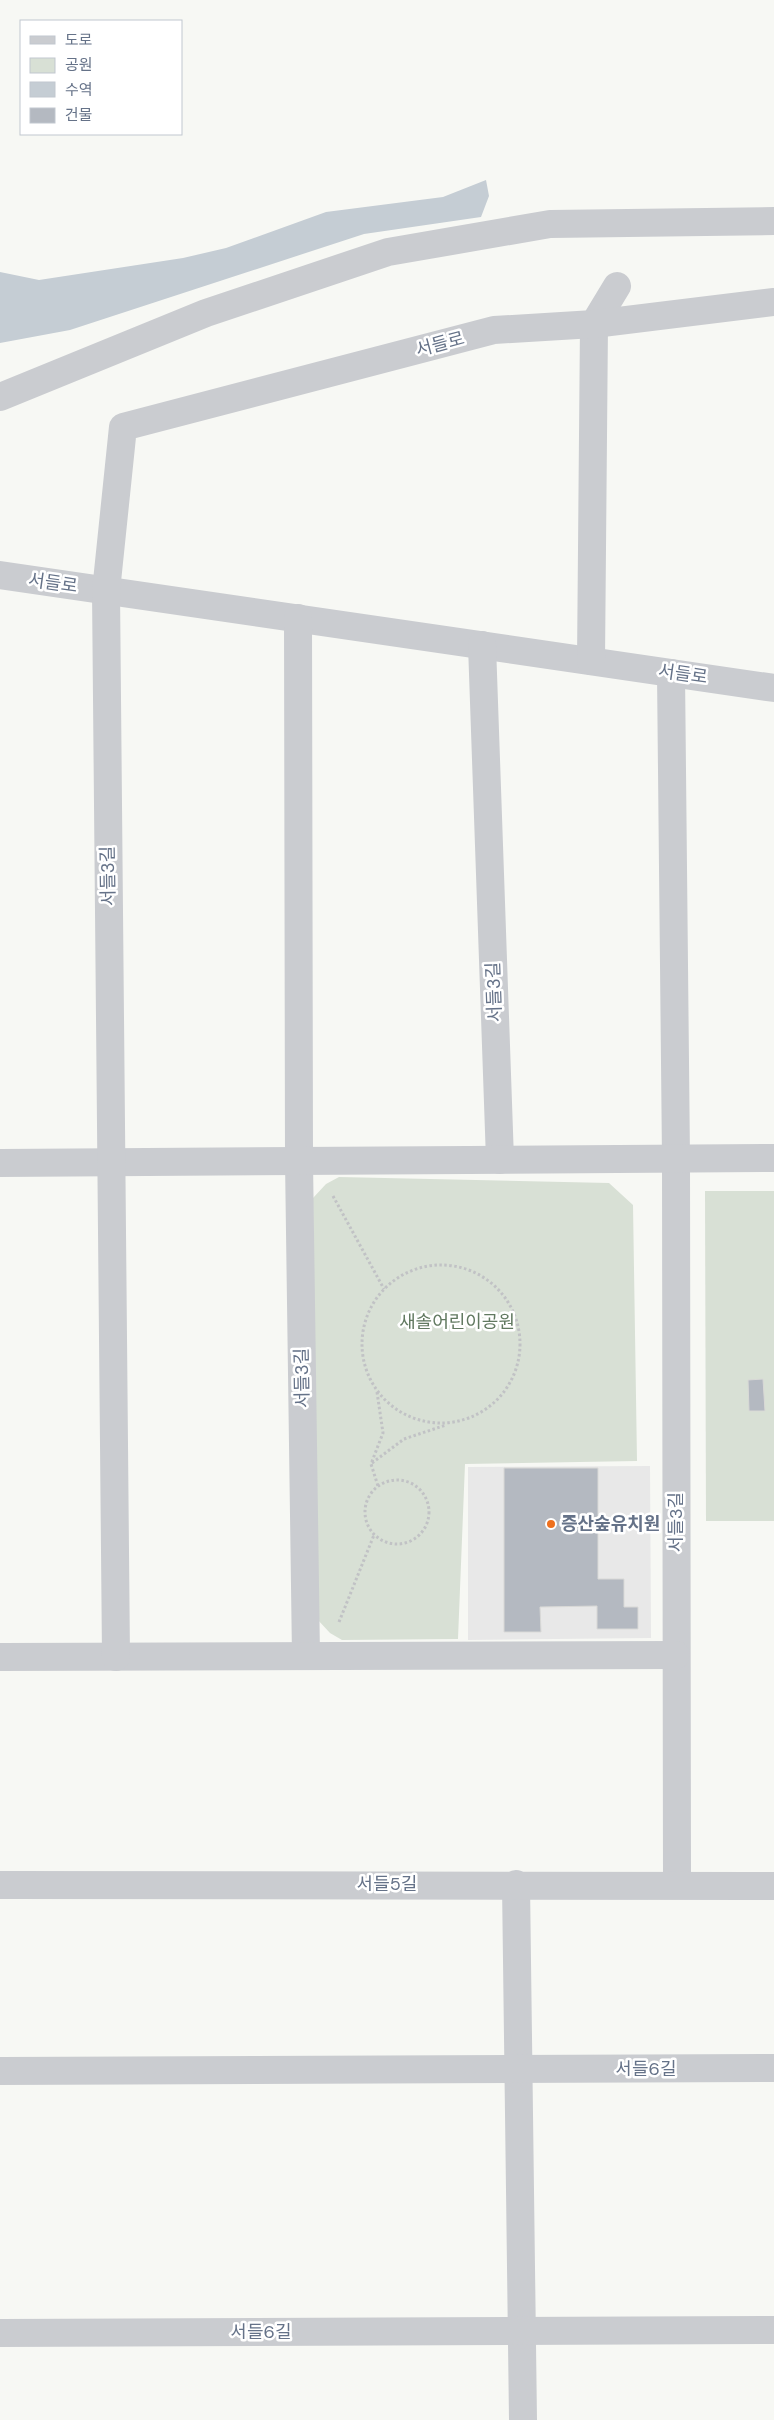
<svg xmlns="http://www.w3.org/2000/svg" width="774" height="2420" font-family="'DM Sans','Noto Sans KR',sans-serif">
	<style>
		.built { fill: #e8e8e8 }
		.green { fill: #d8e0d5 }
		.water { fill: #c5cdd4 }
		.building { fill: #b4b9c1; stroke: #d9d9d7 }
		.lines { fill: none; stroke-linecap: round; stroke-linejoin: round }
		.path { stroke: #c1c2c5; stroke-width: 3; stroke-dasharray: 2.5 2.5; stroke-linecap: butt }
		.minor { stroke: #caccd0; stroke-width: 28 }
		.poi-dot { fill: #ee701e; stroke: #fff; stroke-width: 2 }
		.labels { text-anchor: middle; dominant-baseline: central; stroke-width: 5; stroke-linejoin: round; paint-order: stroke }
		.street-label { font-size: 18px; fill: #657288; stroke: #fff }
		.park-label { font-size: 18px; fill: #617960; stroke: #fff }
		.poi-label { font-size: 18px; font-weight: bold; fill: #657288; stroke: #fff; text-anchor: start }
	</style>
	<rect width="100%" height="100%" fill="#f7f8f4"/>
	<polygon class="built" points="650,1466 651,1638 468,1640 468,1467"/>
	<g class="green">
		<polygon points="339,1177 609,1183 633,1205 637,1461 465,1464 458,1639 342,1640 330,1633 317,1619 313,1198 326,1184"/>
		<polygon points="705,1191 774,1191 774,1521 706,1521"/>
	</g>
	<polygon class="water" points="486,180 489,196 481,217 364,234 70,330 0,343 0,272 39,280 183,258 226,248 326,212 443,197"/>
	<g class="building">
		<polygon points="763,1379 765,1411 749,1411 748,1380"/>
		<polygon points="504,1468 598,1468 598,1579 624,1579 624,1607 638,1607 638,1629 597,1629 597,1606 540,1607 541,1632 504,1632"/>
	</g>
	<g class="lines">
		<g class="path">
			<polyline points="333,1196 384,1289"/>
			<circle cx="441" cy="1344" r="79"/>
			<polyline points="377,1392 383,1433 371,1464 378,1486"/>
			<polyline points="372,1463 404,1439 446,1425"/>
			<circle cx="397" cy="1512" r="32"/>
			<polyline points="339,1622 374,1535"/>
		</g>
		<g class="minor">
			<polyline points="594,324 617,286"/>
			<polyline points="0,397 206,313 388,252 550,224 774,221"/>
			<polyline points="0,575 774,688"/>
			<polyline points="298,618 299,1161 306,1656"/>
			<polyline points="482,645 500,1160"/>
			<polyline points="591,661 594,324"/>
			<polyline points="671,673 676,1159 677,1885"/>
			<polyline points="0,1163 774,1158"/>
			<polyline points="0,1657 676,1655"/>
			<polyline points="116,1657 106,591 123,427 494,330 594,324 774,302"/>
			<polyline points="516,1884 523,2420"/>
			<polyline points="0,1885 774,1886"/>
			<polyline points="0,2071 774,2068"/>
			<polyline points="0,2333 774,2330"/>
		</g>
	</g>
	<circle class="poi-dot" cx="551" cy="1524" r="5"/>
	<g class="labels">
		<g class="street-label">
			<text transform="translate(440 344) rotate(-15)">서들로</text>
			<text transform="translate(53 583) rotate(8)">서들로</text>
			<text transform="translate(683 674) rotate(8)">서들로</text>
			<text transform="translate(108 876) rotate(-91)">서들3길</text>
			<text transform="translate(494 992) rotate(-92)">서들3길</text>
			<text transform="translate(302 1378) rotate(-91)">서들3길</text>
			<text transform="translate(676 1522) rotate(-90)">서들3길</text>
			<text x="387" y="1884">서들5길</text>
			<text x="646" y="2069">서들6길</text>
			<text x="261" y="2332">서들6길</text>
		</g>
		<g class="park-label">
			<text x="457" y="1322">새솔어린이공원</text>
		</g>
		<g class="poi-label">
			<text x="561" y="1524">증산숲유치원</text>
		</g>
	</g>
	<rect x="20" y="20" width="162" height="115" fill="#ffffff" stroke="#c1c7cf"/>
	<rect x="30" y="36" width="25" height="8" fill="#caccd0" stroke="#c1c7cf"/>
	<text x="65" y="45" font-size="15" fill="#657288">도로</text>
	<rect x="30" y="58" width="25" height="15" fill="#d8e0d5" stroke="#c1c7cf"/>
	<text x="65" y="70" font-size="15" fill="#657288">공원</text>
	<rect x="30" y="82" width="25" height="15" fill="#c5cdd4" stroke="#c1c7cf"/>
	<text x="65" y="95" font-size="15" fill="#657288">수역</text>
	<rect x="30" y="108" width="25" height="15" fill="#b4b9c1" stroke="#c1c7cf"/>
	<text x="65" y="120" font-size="15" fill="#657288">건물</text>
</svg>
